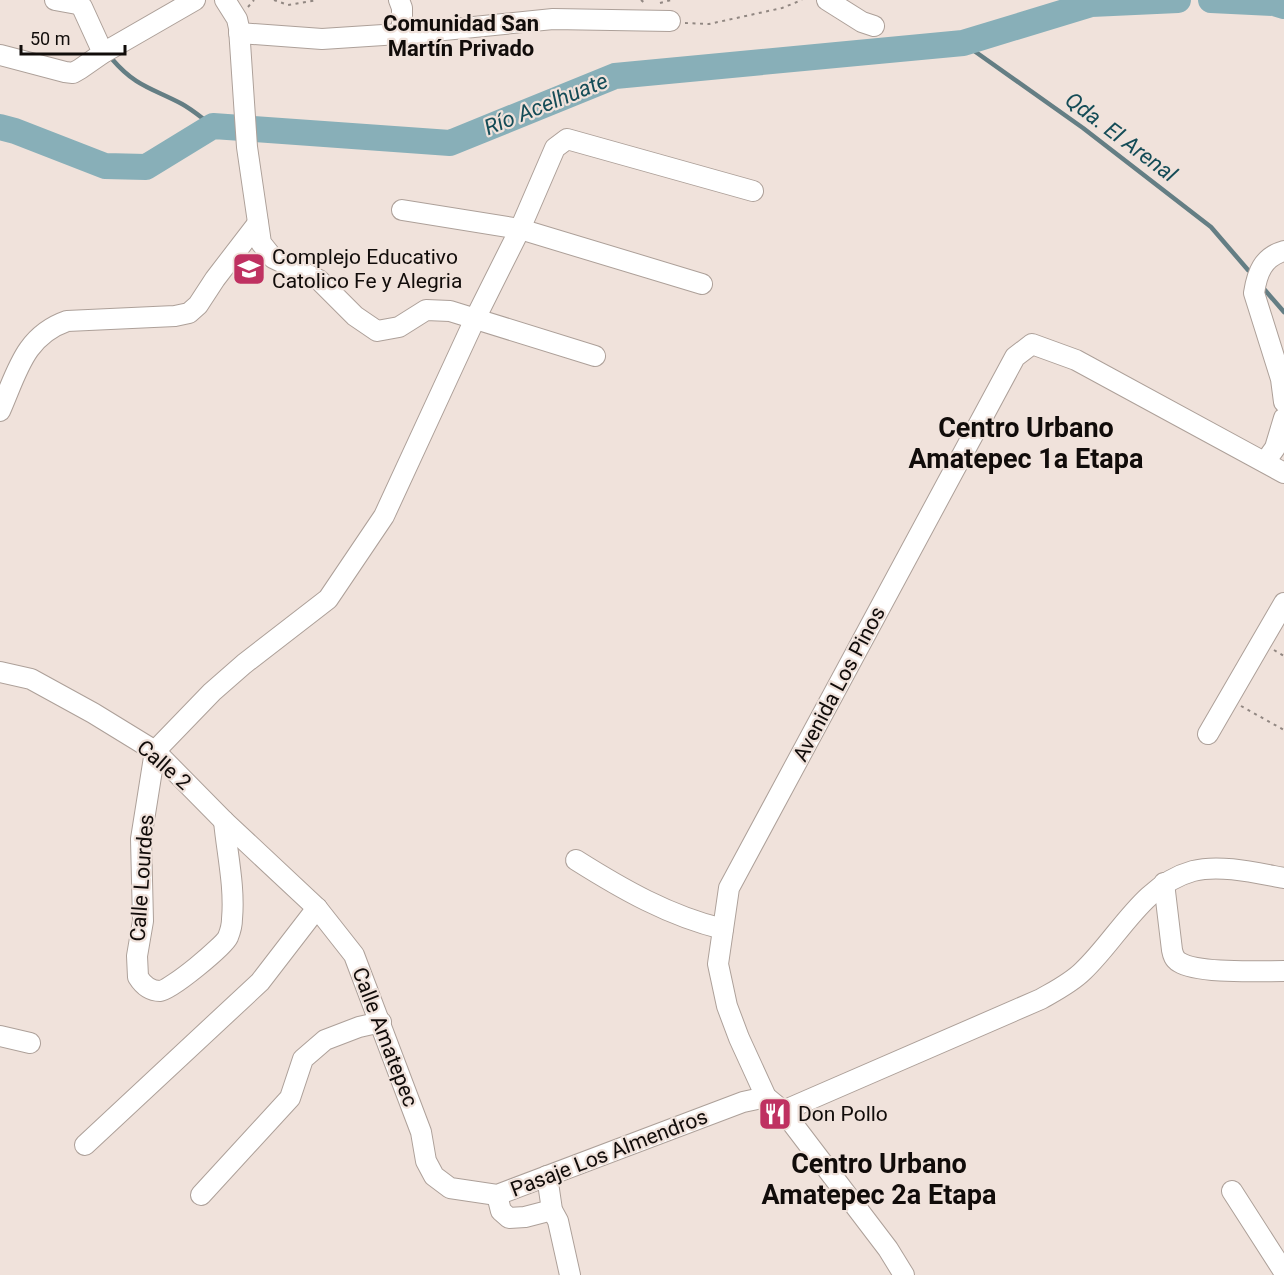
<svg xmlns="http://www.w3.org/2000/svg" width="1284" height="1275" font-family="Roboto,sans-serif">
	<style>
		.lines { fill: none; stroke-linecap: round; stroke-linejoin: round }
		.stream { stroke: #647e84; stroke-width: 4.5 }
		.river { stroke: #88afb8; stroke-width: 26 }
		.minor-casing { stroke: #ada099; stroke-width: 22 }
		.path { stroke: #918782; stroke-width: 2; stroke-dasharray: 3 4.5; stroke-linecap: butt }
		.minor { stroke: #fff; stroke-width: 20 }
		.labels { text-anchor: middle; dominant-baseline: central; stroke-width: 4.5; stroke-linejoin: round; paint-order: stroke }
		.poi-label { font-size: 21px; fill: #110c0a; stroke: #f0e2db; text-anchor: start }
		.street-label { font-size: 21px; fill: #110c0a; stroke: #f0e2db }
		.neighbourhood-label { font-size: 22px; font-weight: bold; fill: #110c0a; stroke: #f0e2db }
		.water-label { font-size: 22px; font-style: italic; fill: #144c57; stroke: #f0e2db }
		.district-label { font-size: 27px; font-weight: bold; fill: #110c0a; stroke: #f0e2db }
	</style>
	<rect width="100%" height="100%" fill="#f0e2db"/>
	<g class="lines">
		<g class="stream">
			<polyline points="963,43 1083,128 1211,227 1248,270"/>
			<path d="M112,59C136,87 152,88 182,104C193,110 203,119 213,126"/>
			<polyline points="1264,289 1284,312"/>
		</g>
		<g class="river">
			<polyline points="1211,0 1274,3 1284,6"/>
			<polyline points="0,127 15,131 105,166 146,167 213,126 450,143 615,76 963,43 1091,4 1178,0"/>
		</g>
		<defs>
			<g id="minor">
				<polyline points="55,0 77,4 82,7 103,53"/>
				<polyline points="225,0 237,19 239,28 247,147 261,243 273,258 319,280 355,316 377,331 399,327 426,310 450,311 595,356"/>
				<polyline points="399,0 402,8 402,34"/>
				<polyline points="827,0 862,22 874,26"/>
				<polyline points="239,33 322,39 414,33 553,19 670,21"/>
				<polyline points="0,55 65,72 73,73 80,69 103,53 195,0"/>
				<polyline points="402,210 520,229 702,284"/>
				<path d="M1284,251C1263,257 1257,273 1254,293L1281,379L1284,402"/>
				<path d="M0,411C17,373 24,336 67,321L175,316L189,313L198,305L215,279L258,223"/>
				<polyline points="1265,462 1275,448 1284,418"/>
				<polyline points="0,672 31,679 93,713 155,751 224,821 317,908 354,955 421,1132 426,1161 434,1176 450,1188 497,1195 743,1102 766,1097"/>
				<polyline points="1208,734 1284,603"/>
				<polyline points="155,751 212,692 244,664 328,599 384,516 475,319 520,229 555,148 567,139 753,191"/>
				<path d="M155,751L141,839L143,921L137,956L138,977C143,985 150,991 160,991C171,990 224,946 228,937C230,932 232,924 232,919C235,887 227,853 224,821"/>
				<path d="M576,860C622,889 669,916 723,929"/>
				<path d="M1164,883L1172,950C1173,955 1174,959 1179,962C1198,974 1259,971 1284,971"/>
				<polyline points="0,1036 30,1043"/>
				<path d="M783,1111L1041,999C1055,991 1071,983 1083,971C1119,937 1142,885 1193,871C1220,864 1257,873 1284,878"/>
				<polyline points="85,1145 260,982 317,908"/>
				<polyline points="547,1176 552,1210 558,1221 570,1275"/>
				<polyline points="1232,1191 1284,1272"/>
				<polyline points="201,1195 290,1098 303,1059 325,1040 359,1027 381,1022"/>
				<polyline points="497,1195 501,1211 509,1218 525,1217 552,1210"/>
				<polyline points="904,1275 888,1249 783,1111 766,1097 739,1038 727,1006 718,964 729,888 1015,357 1032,344 1076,360 1284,473"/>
			</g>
		</defs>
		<use href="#minor" class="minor-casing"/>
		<g class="path">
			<polyline points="274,0 288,5 317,0"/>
			<polyline points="641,0 646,4"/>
			<polyline points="660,3 671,0"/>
			<polyline points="248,7 254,0"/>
			<polyline points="685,23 709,24 782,8 802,0"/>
			<polyline points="1274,650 1284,656"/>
			<polyline points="1241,706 1284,730"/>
		</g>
		<use href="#minor" class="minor"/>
	</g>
	<defs>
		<symbol id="school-square" viewBox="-11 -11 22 22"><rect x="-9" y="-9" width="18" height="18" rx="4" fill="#bf3161" stroke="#f0e2db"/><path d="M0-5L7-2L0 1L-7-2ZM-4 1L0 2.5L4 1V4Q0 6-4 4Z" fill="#fff"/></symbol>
		<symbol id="restaurant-square" viewBox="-11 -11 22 22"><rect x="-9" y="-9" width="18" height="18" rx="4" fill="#bf3161" stroke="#f0e2db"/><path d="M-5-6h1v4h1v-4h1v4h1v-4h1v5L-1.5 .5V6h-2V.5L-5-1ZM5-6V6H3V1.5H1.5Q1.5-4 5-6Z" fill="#fff"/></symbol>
	</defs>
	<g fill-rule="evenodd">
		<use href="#school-square" x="230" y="250" width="38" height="38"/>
		<use href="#restaurant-square" x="756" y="1095" width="38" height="38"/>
	</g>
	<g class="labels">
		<g class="poi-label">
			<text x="272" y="257">Complejo Educativo<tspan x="272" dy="24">Catolico Fe y Alegria</tspan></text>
			<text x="798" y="1114">Don Pollo</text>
		</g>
		<g class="street-label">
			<text transform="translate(839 684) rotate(-62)">Avenida Los Pinos</text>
			<text transform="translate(164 765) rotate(41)">Calle 2</text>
			<text transform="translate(142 878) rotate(-86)">Calle Lourdes</text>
			<text transform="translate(385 1037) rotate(69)">Calle Amatepec</text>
			<text transform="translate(609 1153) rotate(-21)">Pasaje Los Almendros</text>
		</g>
		<g class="neighbourhood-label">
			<text x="461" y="23">Comunidad San<tspan x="461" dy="25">Martín Privado</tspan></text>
		</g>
		<g class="water-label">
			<text transform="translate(546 104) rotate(-22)">Río Acelhuate</text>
			<text transform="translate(1121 137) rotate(37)">Qda. El Arenal</text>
		</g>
		<g class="district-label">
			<text x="1026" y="428">Centro Urbano<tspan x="1026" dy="31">Amatepec 1a Etapa</tspan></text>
			<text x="879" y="1164">Centro Urbano<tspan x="879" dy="31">Amatepec 2a Etapa</tspan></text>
		</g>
	</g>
	<path d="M21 45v9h104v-9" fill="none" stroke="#110c0a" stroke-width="3"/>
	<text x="30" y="45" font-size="18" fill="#110c0a" stroke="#f0e2db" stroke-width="4.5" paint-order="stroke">50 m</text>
</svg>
